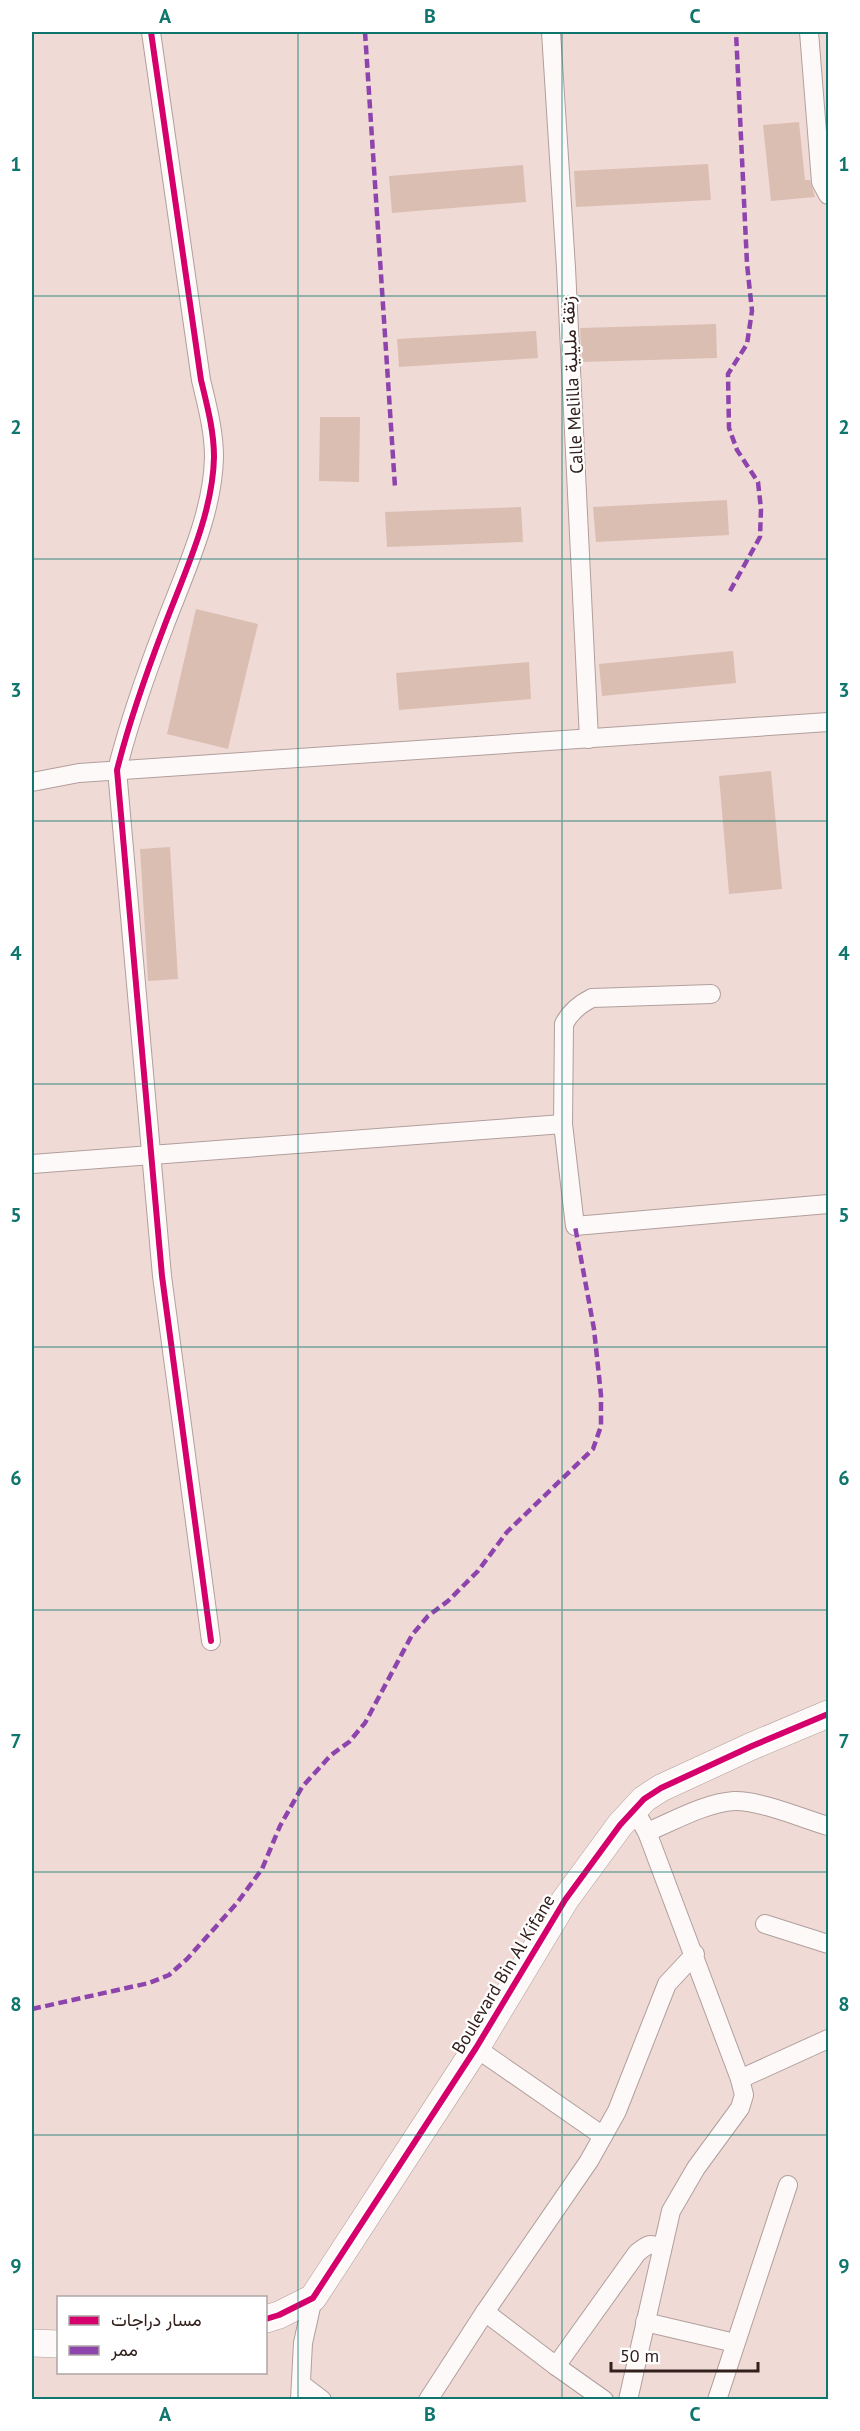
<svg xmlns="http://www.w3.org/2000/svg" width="860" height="2431" font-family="'PT Sans',Vazirmatn,sans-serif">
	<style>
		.building { fill: #dbbeb2 }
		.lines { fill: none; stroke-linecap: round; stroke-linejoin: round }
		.street-casing { stroke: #b19f9c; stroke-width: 20 }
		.secondary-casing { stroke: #b19f9c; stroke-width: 28 }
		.street { stroke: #fdf9f9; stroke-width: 18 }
		.secondary { stroke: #fdf9f9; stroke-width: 27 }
		.quiet { stroke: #8e44ad; stroke-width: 4.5; stroke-dasharray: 9 4.5; stroke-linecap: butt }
		.cycleway-casing { stroke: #fff; stroke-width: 10 }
		.cycleway { stroke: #d6006c; stroke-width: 6 }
		.grid { fill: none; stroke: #0f766e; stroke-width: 1.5; stroke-opacity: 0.55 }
		.labels { text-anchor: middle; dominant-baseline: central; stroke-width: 4.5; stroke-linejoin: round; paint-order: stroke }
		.street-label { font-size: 18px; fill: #32201d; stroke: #fff }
		.neatline { fill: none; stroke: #0f766e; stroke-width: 2 }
		.grid-label { font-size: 20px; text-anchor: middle; font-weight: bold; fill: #0f766e }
	</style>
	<rect width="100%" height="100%" fill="#f0dad6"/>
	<g class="building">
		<polygon points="799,122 805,180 810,180 815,197 771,201 763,125"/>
		<polygon points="708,164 711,200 576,207 574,171"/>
		<polygon points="523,165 526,202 392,213 389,176"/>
		<polygon points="716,324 717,358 582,362 580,328"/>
		<polygon points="536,331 538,358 399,367 397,339"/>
		<polygon points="320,417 360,417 359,482 319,481"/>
		<polygon points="727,500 729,535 596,542 593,507"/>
		<polygon points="521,507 523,542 387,547 385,512"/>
		<polygon points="196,609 258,624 228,749 167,734"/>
		<polygon points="733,651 736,683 602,696 599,664"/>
		<polygon points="529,662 531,699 399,710 396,673"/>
		<polygon points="771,771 782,889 729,894 719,776"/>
		<polygon points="170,847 178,979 148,981 140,849"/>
	</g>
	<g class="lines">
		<defs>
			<g id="street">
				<path d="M151,32L201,380C207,405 214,431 214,457C213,514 184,574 164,627C146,674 129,722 117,770L162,1276L211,1641"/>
				<polyline points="551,32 566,268 589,739"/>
				<polyline points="809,32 821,182 828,195"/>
				<polyline points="32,782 79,773 828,722"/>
				<path d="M711,994L592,998C580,1004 570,1012 564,1024L563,1124L575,1226L828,1204"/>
				<polyline points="32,1164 563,1124"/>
				<path d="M647,1832C674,1821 705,1803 734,1801C759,1800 804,1819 828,1826"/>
				<polyline points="765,1924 828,1944"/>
				<polyline points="476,2048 603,2136"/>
				<polyline points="740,2079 828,2039"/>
				<polyline points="485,2312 556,2366 604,2400"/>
				<polyline points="645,2322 735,2343"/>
				<path d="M556,2366L637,2253C647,2245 651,2241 662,2250"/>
				<polyline points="301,2384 322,2400"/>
				<polyline points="300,2400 303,2343 313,2298"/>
				<polyline points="428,2400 485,2312 589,2161 617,2111 667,1984 695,1954"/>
				<polyline points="628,2400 671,2211 696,2168 740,2108 744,2095 740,2079 647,1832 634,1809"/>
				<polyline points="717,2400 788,2185"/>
			</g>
			<g id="secondary">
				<polyline points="266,2319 279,2315 313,2298 476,2048 565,1900 620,1825 644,1799 661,1788 752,1746 828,1714"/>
				<polyline points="32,2343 58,2344"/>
			</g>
		</defs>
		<use href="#street" class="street-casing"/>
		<use href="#secondary" class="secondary-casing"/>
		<use href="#street" class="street"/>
		<use href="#secondary" class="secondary"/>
		<g class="quiet">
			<polyline points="365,32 395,487"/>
			<polyline points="730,591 760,537 761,509 758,482 737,450 729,428 728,374 747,344 752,311 747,264 736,32"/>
			<polyline points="32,2009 149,1983 169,1975 187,1959 237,1903 262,1869 280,1826 302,1787 331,1755 349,1742 365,1723 412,1635 428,1616 448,1601 478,1571 507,1532 593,1449 601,1426 601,1395 594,1329 575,1226"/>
		</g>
		<defs>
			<g id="cycleway">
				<path d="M151,32L201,380C207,405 214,431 214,457C213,514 184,574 164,627C146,674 129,722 117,770L162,1276L211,1641"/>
				<polyline points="266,2319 279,2315 313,2298 476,2048 565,1900 620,1825 644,1799 661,1788 752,1746 828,1714"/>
			</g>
		</defs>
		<use href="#cycleway" class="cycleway-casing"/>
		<use href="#cycleway" class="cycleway"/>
	</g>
	<path class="grid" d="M298,32V2400M562,32V2400M32,296H828M32,559H828M32,821H828M32,1084H828M32,1347H828M32,1610H828M32,1872H828M32,2135H828"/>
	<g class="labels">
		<g class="street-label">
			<text transform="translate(572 385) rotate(-93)">Calle Melilla زنقة مليلية</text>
			<text transform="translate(503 1974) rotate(-59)">Boulevard Bin Al Kifane</text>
		</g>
	</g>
	<rect width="860" height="2431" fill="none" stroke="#ffffff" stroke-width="66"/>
	<rect x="57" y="2296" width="210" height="78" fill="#ffffff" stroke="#ada6a5" stroke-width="1.5"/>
	<rect x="69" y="2316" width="30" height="9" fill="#d6006c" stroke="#ada6a5" stroke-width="1.5"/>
	<text x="111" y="2326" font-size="18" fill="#32201d">مسار دراجات</text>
	<rect x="69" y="2346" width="30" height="9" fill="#8e44ad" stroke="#ada6a5" stroke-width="1.5"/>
	<text x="111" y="2356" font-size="18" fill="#32201d">ممر</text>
	<path d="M611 2362v9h147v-9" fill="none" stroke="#32201d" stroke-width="3"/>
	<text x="620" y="2362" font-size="18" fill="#32201d" stroke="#ffffff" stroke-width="4.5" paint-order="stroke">50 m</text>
	<rect x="33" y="33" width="794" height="2365" class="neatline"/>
	<g class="grid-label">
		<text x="165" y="23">A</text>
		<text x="430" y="23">B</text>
		<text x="695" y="23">C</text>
		<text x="16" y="171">1</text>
		<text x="844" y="171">1</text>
		<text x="16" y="434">2</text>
		<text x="844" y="434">2</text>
		<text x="16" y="697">3</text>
		<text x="844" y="697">3</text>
		<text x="16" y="960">4</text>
		<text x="844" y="960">4</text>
		<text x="16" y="1222">5</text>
		<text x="844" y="1222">5</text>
		<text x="16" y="1485">6</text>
		<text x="844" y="1485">6</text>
		<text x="16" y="1748">7</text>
		<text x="844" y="1748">7</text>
		<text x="16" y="2011">8</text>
		<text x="844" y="2011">8</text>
		<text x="16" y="2273">9</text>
		<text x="844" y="2273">9</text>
		<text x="165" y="2421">A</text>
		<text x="430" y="2421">B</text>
		<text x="695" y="2421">C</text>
	</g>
</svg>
